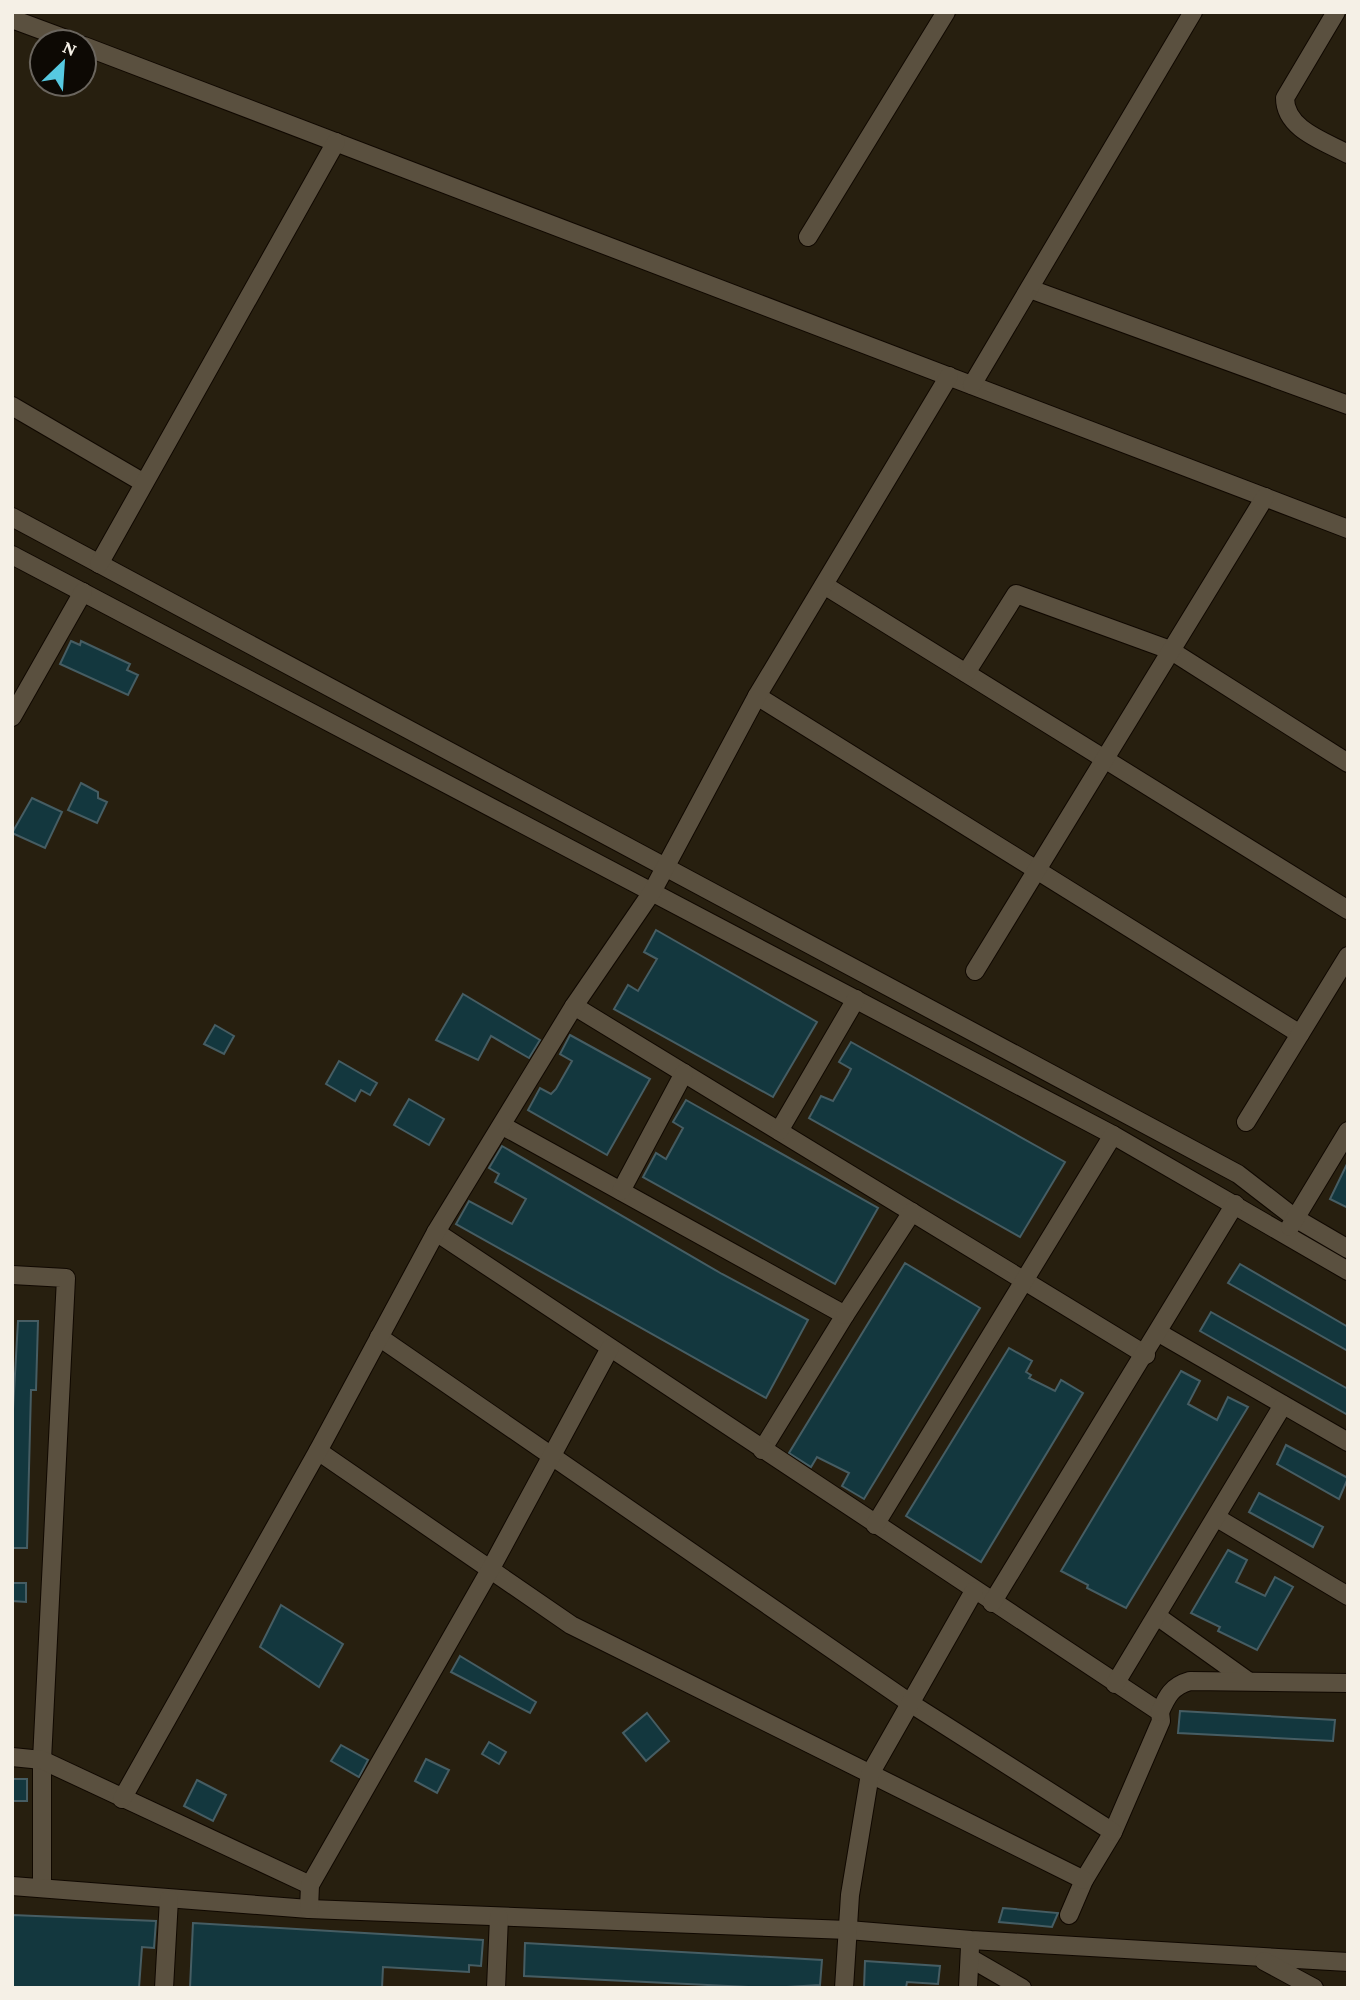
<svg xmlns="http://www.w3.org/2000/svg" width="1360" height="2000" font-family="'Crimson Pro',serif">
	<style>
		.building { fill: #13373e; stroke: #465d63; stroke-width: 2 }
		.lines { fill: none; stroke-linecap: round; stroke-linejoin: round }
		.minor-casing { stroke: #100800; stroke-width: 20 }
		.minor { stroke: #5a503f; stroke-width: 18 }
	</style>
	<rect width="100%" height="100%" fill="#271f0f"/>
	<g class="building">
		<polygon points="71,641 80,645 81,641 130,664 127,670 138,675 128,695 60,664"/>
		<polygon points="81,783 98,792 98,798 107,802 97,823 68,810"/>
		<polygon points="32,798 62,812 45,848 12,833"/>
		<polygon points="656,930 817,1022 773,1097 614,1009 628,985 638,991 657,959 644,952"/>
		<polygon points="463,994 540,1040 529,1058 491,1036 478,1060 436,1040"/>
		<polygon points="215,1025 234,1036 224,1054 204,1044"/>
		<polygon points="570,1035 650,1079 607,1155 528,1110 540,1088 551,1094 556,1089 572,1061 560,1054"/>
		<polygon points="851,1042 1065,1162 1020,1237 809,1118 821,1096 833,1101 848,1075 851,1069 839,1062"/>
		<polygon points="339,1061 377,1083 370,1095 361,1090 355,1101 326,1084"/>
		<polygon points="409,1099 444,1119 429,1145 394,1125"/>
		<polygon points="686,1100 878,1208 835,1284 643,1177 656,1153 666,1159 683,1128 673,1122"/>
		<polygon points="502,1146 722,1274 808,1320 766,1398 456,1224 469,1201 512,1224 526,1199 495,1182 499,1174 489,1168"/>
		<polygon points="1348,1162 1348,1208 1330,1199"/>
		<polygon points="905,1263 980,1308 864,1499 842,1486 849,1473 817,1457 811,1467 789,1453"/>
		<polygon points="1240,1264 1348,1327 1348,1351 1228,1283"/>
		<polygon points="1211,1312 1348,1389 1348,1415 1200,1331"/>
		<polygon points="18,1321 38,1321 36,1390 31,1390 27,1548 12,1548 12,1427"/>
		<polygon points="1009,1348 1032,1361 1026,1372 1031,1375 1029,1378 1055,1391 1061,1380 1083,1393 981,1562 906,1516"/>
		<polygon points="1181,1371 1200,1381 1188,1404 1217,1420 1228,1397 1248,1407 1126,1608 1087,1588 1088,1585 1061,1571"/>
		<polygon points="1286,1445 1348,1478 1339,1499 1277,1464"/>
		<polygon points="1259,1493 1323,1527 1313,1547 1249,1512"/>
		<polygon points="1228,1550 1247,1560 1236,1582 1265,1596 1275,1577 1293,1587 1257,1650 1218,1631 1220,1627 1191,1613"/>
		<polygon points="12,1583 26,1583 26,1602 12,1601"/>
		<polygon points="281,1605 343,1644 319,1687 260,1647"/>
		<polygon points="460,1656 536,1702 530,1713 451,1672"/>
		<polygon points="1180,1711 1335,1720 1333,1741 1178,1733"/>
		<polygon points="647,1713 669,1741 646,1761 623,1733"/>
		<polygon points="489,1742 506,1752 499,1764 482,1754"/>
		<polygon points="341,1745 368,1760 359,1777 331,1761"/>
		<polygon points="426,1759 449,1770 437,1793 415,1781"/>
		<rect x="12" y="1779" width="15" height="22"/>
		<polygon points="197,1780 226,1795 213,1821 184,1806"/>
		<polygon points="1003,1908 1058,1913 1052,1927 999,1922"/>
		<polygon points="12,1915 156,1921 154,1948 142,1947 139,1988 12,1988"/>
		<polygon points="193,1923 483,1940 481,1966 469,1965 469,1972 383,1967 382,1988 190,1988"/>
		<polygon points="525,1943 822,1960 820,1985 770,1988 524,1976"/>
		<polygon points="865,1961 940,1966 938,1984 907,1982 906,1988 864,1988"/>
	</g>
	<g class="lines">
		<defs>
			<g id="minor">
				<path d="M1336,12L1285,98C1285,129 1324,141 1348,154"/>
				<polyline points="12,19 74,42"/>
				<polyline points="84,46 1348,529"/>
				<polyline points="808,237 946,12"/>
				<polyline points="1030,289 1348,405"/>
				<polyline points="972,385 1193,12"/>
				<polyline points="12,406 144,483"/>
				<polyline points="12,517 1238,1174 1295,1218 1348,1249"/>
				<polyline points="12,555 1113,1135 1348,1271"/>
				<polyline points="99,564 336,142"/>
				<polyline points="824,585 1348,910"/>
				<polyline points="966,673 1016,594 1170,650 1348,763"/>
				<polyline points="757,696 1300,1034"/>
				<polyline points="12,717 83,592"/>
				<polyline points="975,971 1265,497"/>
				<polyline points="574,1006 1146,1355"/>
				<polyline points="1246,1122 1348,956"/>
				<polyline points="503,1126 845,1315 762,1450"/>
				<polyline points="779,1131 856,999"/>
				<polyline points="621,1191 684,1073"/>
				<polyline points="1290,1227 1348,1131"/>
				<polyline points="436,1232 1160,1712 1161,1721 1113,1832 1084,1880 1069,1915"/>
				<polyline points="12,1275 66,1278 42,1760 42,1888"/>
				<polyline points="845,1315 912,1212"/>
				<polyline points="1159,1333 1348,1442"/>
				<polyline points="379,1337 910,1703 1113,1832"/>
				<polyline points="318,1451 571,1625 1084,1880"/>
				<polyline points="1217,1518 1348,1596"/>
				<polyline points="875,1525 1113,1135"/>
				<polyline points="992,1603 1235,1204"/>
				<polyline points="1157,1616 1248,1681"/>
				<polyline points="1115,1684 1283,1405"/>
				<path d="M1160,1712C1167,1696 1172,1686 1190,1681L1348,1683"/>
				<polyline points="12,1757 42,1760 310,1885"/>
				<polyline points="122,1799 318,1451 436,1232 574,1006 652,892 757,696 949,376"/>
				<polyline points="12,1886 309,1909 848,1930 971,1940 1348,1962"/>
				<polyline points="309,1909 310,1885 490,1570 610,1348"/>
				<polyline points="970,1958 1022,1988"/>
				<polyline points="1264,1961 1314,1988"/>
				<polyline points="164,1988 169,1899"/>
				<polyline points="496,1988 499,1917"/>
				<polyline points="844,1988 850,1895 870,1774 974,1591"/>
				<polyline points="968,1988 970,1947"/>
			</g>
		</defs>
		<use href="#minor" class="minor-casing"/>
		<use href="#minor" class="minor"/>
	</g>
	<rect width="1360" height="2000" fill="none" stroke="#f5f0e6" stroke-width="28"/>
	<g transform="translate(63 63) rotate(25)"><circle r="33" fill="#0d0904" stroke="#6a655e" stroke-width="2"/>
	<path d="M0-5L12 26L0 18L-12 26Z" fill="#56c9e1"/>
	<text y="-10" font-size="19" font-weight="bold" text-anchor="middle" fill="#f5f0e6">N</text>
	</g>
</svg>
